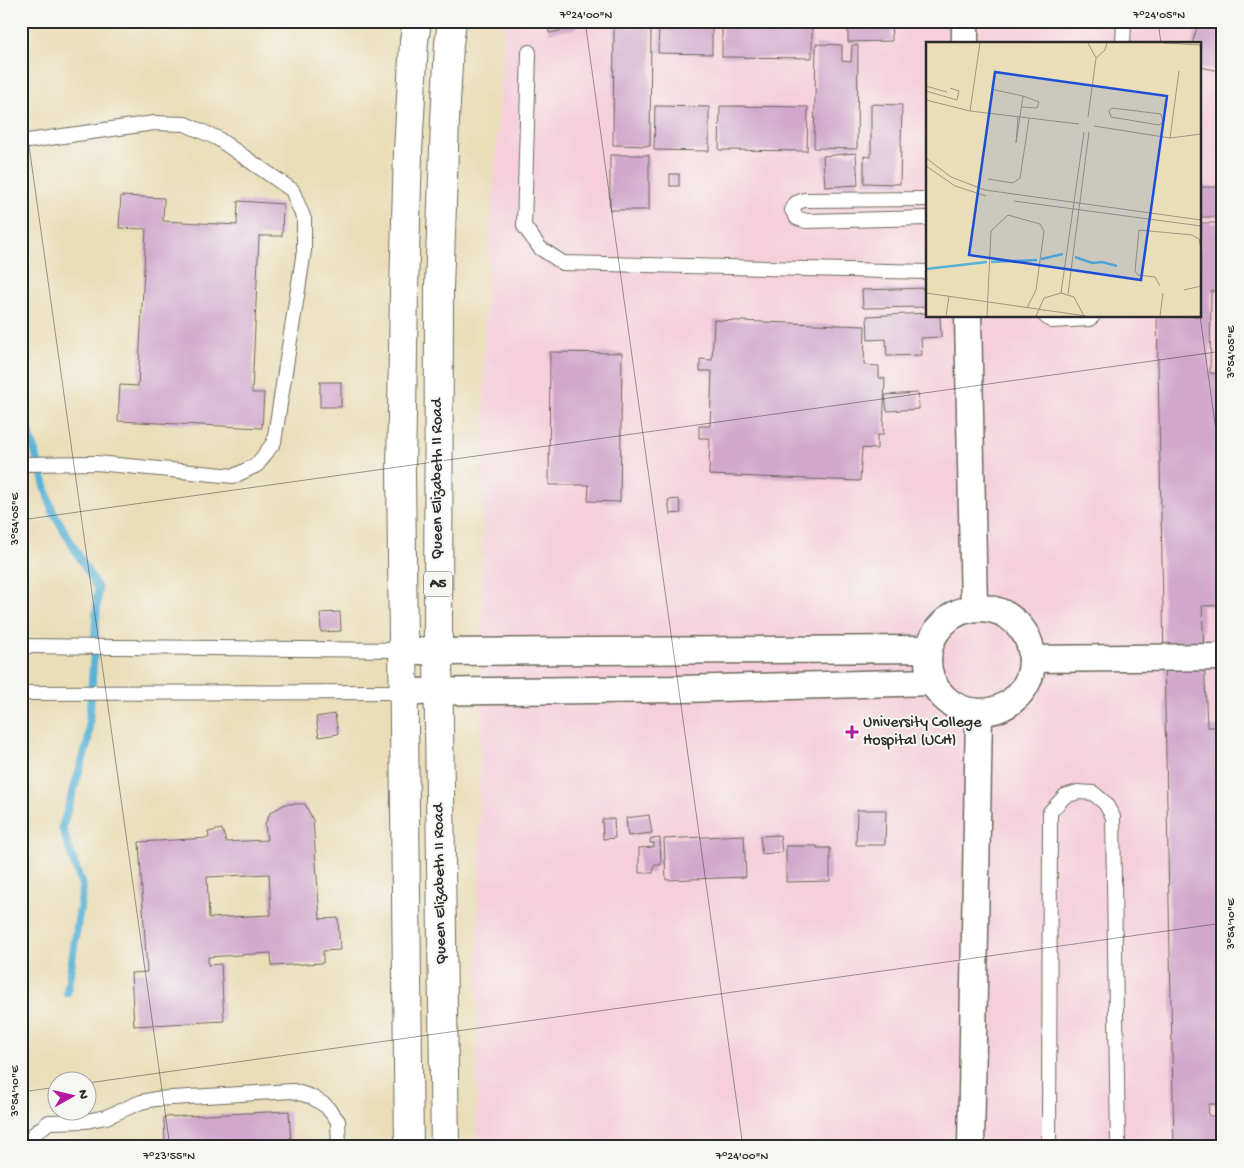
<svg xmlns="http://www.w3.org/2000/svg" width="1244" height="1168" font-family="'Gochi Hand',sans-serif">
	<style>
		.built { fill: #f5cfdb; fill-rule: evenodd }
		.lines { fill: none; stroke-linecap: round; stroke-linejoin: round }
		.stream { stroke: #58b2d6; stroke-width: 8 }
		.building { fill: #d1a8cc; fill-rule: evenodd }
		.service-casing { stroke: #6e6a5d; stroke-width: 16 }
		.minor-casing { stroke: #6e6a5d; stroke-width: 29 }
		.trunk-casing { stroke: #6e6a5d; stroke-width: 30 }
		.service { stroke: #fff; stroke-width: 14 }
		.minor { stroke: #fff; stroke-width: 26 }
		.trunk { stroke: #fff; stroke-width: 28 }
		.ticks { fill: none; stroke: #2b2b2b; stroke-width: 1; stroke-opacity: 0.45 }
		.poi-dot { fill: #b5179e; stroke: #f6f6f2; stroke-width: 2 }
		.labels { text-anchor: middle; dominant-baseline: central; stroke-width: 4; stroke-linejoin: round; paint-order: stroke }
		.shield { fill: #f6f6f2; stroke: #686867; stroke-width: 1 }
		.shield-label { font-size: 15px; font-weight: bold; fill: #2b2b2b }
		.street-label { font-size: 16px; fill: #2b2b2b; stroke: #f6f6f2 }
		.poi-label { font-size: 16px; fill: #2b2b2b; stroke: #f6f6f2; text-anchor: start }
		.inset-river { fill: none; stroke: #58b2d6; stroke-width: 2.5 }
		.inset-road { fill: none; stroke: #9e9680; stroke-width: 1 }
		.view { fill: #1d4ed8; fill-opacity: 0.15; stroke: #1d4ed8; stroke-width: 2.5 }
		.inset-edge { fill: none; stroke: #2b2b2b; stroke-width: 2.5 }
		.neatline { fill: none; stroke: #2b2b2b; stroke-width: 2 }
		.ticks-label { font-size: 12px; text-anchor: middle; fill: #2b2b2b }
	</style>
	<rect width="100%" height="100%" fill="#f6f6f2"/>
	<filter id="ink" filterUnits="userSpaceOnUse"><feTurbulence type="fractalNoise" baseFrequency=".02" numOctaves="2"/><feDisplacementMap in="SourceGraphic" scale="10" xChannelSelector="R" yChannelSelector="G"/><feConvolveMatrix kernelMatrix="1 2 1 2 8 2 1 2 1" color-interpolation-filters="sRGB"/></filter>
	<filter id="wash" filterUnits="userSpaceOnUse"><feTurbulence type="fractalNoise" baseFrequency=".0096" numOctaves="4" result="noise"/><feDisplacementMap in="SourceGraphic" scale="20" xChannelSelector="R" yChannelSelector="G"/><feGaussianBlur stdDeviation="1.12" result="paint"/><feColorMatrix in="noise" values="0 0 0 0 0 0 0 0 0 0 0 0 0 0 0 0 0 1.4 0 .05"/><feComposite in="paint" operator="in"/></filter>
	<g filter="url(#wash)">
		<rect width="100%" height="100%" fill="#eadeb9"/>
		<path class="built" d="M505,21H1223V1147H476L485,318ZM928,44H1200V316H928Z"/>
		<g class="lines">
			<polyline class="stream" points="21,404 52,510 98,589 88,742 62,828 83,888 67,993"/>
		</g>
		<g id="blocks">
			<g class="building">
				<polygon points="547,21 576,21 577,28 549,33"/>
				<polygon points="848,21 891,21 892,41 848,42"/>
				<polygon points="1199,21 1223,21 1223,70 1215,70 1200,67 1200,44 1192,44"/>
				<polygon points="659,26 712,26 712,54 658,53"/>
				<polygon points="722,26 812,28 812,58 722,57"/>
				<polygon points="614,27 651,28 650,146 613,145"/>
				<polygon points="816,44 842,45 842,61 851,62 852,45 858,45 857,149 814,148"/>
				<polygon points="871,104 902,105 900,184 864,183 864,156 871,157"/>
				<polygon points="655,106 709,107 709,151 654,150"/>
				<polygon points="720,106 808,107 807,151 719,150"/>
				<polygon points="856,153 858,185 825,187 823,156"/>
				<rect x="610" y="155" width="39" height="55"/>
				<rect x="670" y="174" width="9" height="12"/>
				<rect x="1200" y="187" width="23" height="30"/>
				<polygon points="121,196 164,198 163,221 237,225 238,201 283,204 282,236 259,236 252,393 264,393 262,428 118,421 120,385 138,386 146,229 119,228"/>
				<polygon points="1200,223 1223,223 1223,291 1211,291 1210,373 1223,374 1221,530 1223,530 1223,605 1202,606 1207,727 1223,727 1223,795 1220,795 1221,871 1223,871 1223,1104 1209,1104 1208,1116 1223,1116 1223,1147 1174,1147 1157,316 1200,316"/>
				<polygon points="928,288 928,307 863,308 862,290"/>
				<polygon points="928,313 928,316 940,316 941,337 921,338 922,355 887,356 886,339 868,340 867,316"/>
				<polygon points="714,320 865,326 864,365 879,366 879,378 885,378 883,435 877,435 877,449 862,448 860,481 709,475 710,438 699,438 699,426 710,426 712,371 700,371 700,359 712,360"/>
				<polygon points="550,352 622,353 620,502 588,501 589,485 549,485"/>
				<rect x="320" y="382" width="21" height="25"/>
				<polygon points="918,393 919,409 887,411 885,395"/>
				<polygon points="679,499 681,513 670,514 668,500"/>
				<polygon points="340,612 341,631 321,632 320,613"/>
				<polygon points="335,714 338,734 319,737 316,717"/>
				<path d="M285,804H305L313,820L320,919L338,918L340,950L323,951V963L272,966L271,953L208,957V965L221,964L224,1021L134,1026L131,973L147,972L139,842L209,838L208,832L222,829L226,842L267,840L265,824L270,813ZM269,874L271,915L209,918L207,877Z"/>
				<polygon points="857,810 886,810 885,845 856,845"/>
				<polygon points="649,815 652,833 628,836 626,818"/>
				<polygon points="602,819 614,819 615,838 603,839"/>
				<polygon points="744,835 746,877 666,880 664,839"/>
				<polygon points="780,835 782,852 762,854 760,836"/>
				<polygon points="660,838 661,865 654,865 653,873 639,873 639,848 654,847 654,843 650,843 650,839"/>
				<polygon points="786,846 817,846 817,848 830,848 830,881 786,882"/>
				<polygon points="289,1111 291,1147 165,1147 164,1117"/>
				<polygon points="114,1143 115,1147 90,1147 90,1145"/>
			</g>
		</g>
	</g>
	<g filter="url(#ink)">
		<use href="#blocks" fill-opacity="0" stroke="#6e6a5d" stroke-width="1"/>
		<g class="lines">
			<defs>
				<g id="service">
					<polyline points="1123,44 1124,21"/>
					<polyline points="529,52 524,226 540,248 563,263 928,272"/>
					<polyline points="21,142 154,123 185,124 217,138 292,190 304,219 304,251 274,442 257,465 234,476 96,463 21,464"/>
					<polyline points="928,199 804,200 796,203 792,210 797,218 806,221 928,218"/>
					<polyline points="1045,316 1052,321 1089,319 1093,316"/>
					<polyline points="21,646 403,650"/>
					<polyline points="21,693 403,692"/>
					<polyline points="28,1147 34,1134 49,1122 86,1121 106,1117 141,1102 155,1099 293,1091 312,1097 326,1106 338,1121 339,1147"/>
					<polyline points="1050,1147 1049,1145 1050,812 1065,796 1078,792 1093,793 1105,803 1113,817 1118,1144 1117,1147"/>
				</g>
				<g id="minor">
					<polyline points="965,21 965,44"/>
					<polyline points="968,316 974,608"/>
					<circle cx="980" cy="660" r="52"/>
					<polyline points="403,650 438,652 929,649"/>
					<polyline points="1032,659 1223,657"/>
					<polyline points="403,692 683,689 932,682"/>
					<polyline points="971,1147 979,714"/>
				</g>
				<g id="trunk">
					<polyline points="409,1147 401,472 404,290 408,152 414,41 417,21"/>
					<polyline points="445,1147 438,652 439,288 445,121 449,44 452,21"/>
				</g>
			</defs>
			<use href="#service" class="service-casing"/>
			<use href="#minor" class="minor-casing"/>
			<use href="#trunk" class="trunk-casing"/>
			<use href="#service" class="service"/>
			<use href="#minor" class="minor"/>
			<use href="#trunk" class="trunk"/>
		</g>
	</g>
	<path class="ticks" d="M585,21L743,1147M1158,21L1161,44M21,89L170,1147M1200,316L1223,481M21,520L1223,351M88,1083L1223,923M21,1092L58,1087"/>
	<path class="poi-dot" d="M849.5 724.5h5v5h5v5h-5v5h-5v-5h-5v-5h5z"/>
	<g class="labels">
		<rect class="shield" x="424" y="571.5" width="28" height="25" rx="4"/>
		<g class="shield-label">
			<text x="438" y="584">A5</text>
		</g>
		<g class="street-label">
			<text transform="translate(438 479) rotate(-90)">Queen Elizabeth II Road</text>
			<text transform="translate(441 884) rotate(-91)">Queen Elizabeth II Road</text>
		</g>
		<g class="poi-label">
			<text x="863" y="723">University College<tspan x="863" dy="18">Hospital (UCH)</tspan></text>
		</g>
	</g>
	<g transform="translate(926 42)">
		<rect width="275" height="275" fill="#eadeb9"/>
		<path class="inset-river" d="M149,215L166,221L176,220L191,224M115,217L137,212M65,220L111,218M0,227L61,220"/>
		<path class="inset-road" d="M162,1L170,16M237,1L275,3M0,44L21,50M65,47L97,54L90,101L92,75M0,49L31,58L33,49L24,46M0,58L44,69L153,82M96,65L111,66L113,60L97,54M186,66L235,72L237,80L233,83L185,75L183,69ZM44,69L54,1M162,75L170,16L179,8L181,1M168,84L244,96L275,92M244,96L253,29M0,116L25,135L59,148L275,178M0,124L29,144L60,154M62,137L87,141L94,136L103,77M88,159L275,184M234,244L229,235L212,233L209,229L213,188L266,193L273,197L275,206M258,248L275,244M0,251L160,274M135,251L158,90M142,252L163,90M20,274L23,254M61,274L65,189L82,173L114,182L118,189L110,248L101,266M110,274L118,256L135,251L148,255L158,274M234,274L237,251"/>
		<path class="view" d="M69,30L241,54L215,238L43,213Z"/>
		<rect width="275" height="275" class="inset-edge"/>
	</g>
	<rect width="1244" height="1168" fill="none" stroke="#f6f6f2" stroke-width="55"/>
	<g transform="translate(72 1096) rotate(82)"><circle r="24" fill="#f6f6f2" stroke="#a5a5a2"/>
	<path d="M0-4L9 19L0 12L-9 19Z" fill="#b5179e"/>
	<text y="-8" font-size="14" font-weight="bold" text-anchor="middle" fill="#2b2b2b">N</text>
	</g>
	<rect x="28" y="28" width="1188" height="1112" class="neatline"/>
	<g class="ticks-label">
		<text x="586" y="18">7°24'00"N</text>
		<text x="1159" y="18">7°24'05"N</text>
		<text transform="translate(1230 352) rotate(-90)" y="4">3°54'05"E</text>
		<text transform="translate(14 519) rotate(-90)" y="4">3°54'05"E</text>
		<text transform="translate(1230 924) rotate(-90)" y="4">3°54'10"E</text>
		<text transform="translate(14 1091) rotate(-90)" y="4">3°54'10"E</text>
		<text x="169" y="1159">7°23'55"N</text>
		<text x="742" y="1159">7°24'00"N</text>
	</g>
</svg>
